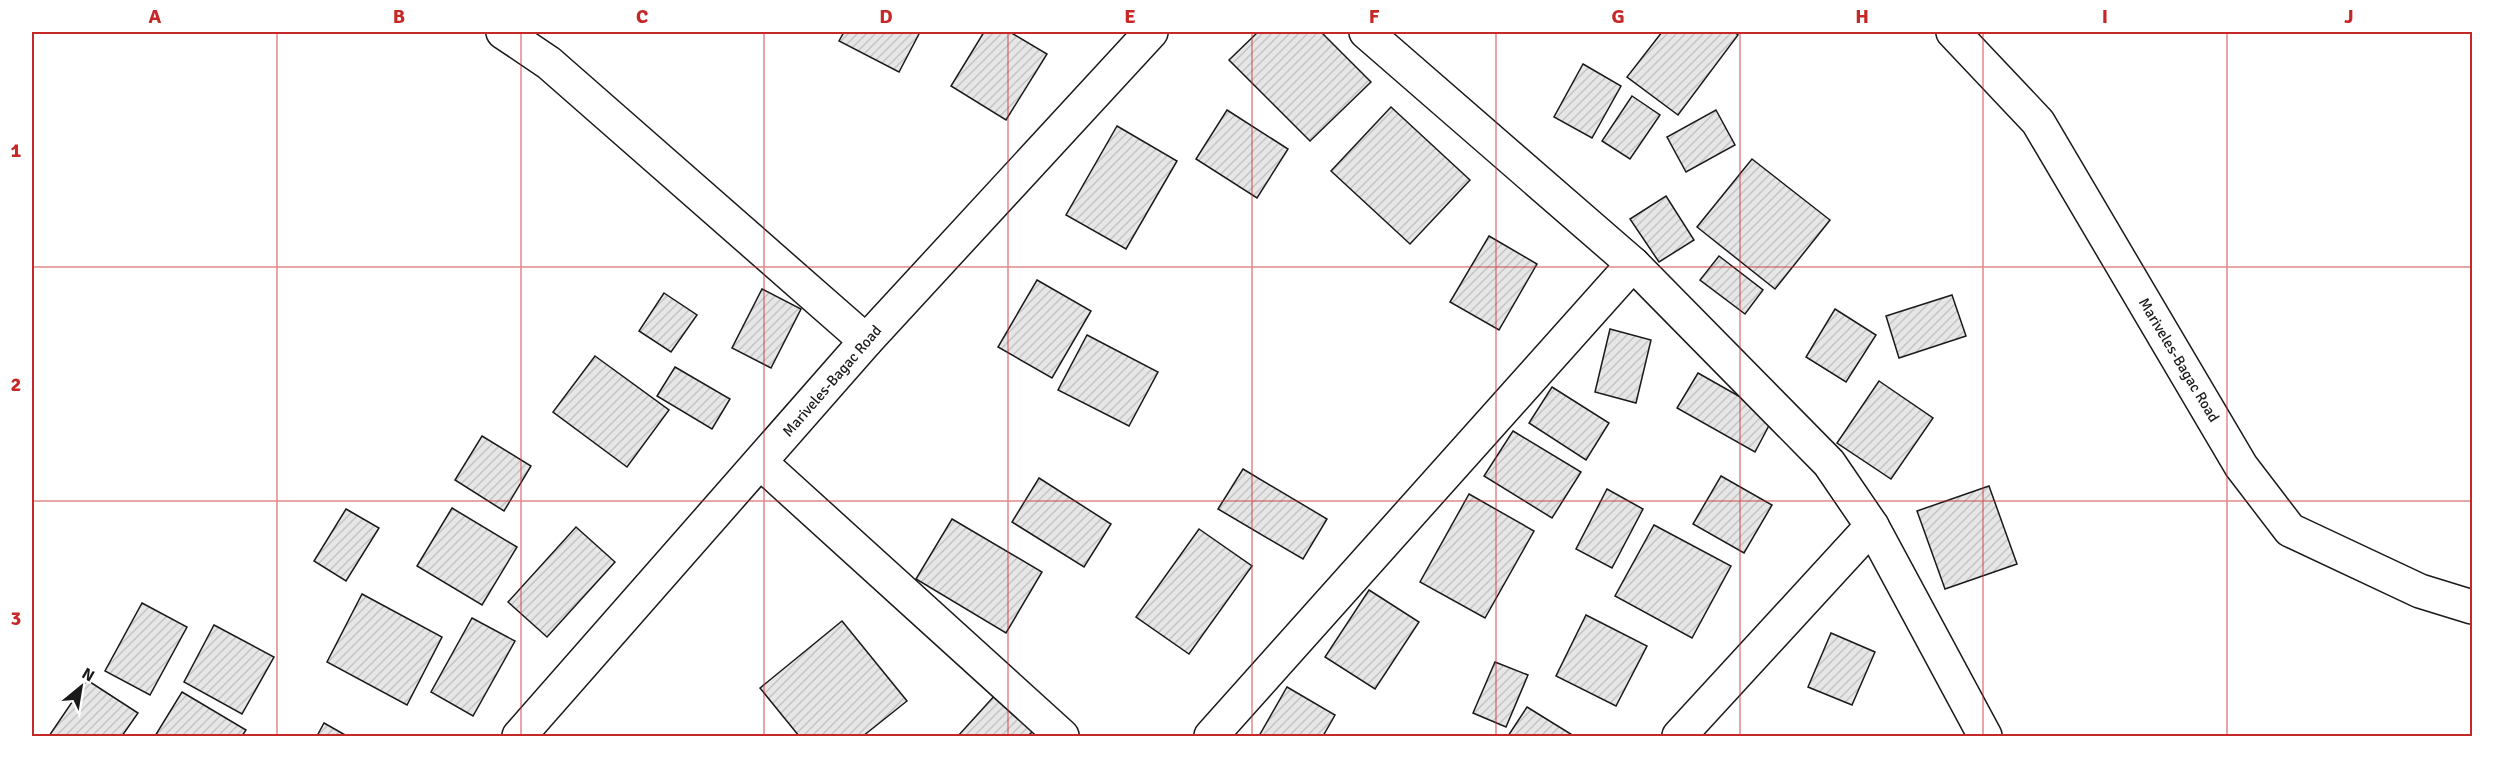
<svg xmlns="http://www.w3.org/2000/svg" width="2504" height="768" font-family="Signika,sans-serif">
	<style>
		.building { fill: url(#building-hatch); stroke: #1a1a1a; stroke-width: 1.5 }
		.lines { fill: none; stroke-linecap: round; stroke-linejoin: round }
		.minor-casing { stroke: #1a1a1a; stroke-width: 36 }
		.major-casing { stroke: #1a1a1a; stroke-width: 36 }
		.minor { stroke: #fff; stroke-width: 33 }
		.major { stroke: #fff; stroke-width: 33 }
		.grid { fill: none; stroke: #c62828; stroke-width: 1.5; stroke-opacity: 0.55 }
		.labels { text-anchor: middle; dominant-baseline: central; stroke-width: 4.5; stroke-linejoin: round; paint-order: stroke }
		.street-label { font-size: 15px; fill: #1a1a1a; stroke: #fff }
		.neatline { fill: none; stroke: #c62828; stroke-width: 2 }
		.grid-label { font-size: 20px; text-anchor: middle; font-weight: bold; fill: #c62828 }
	</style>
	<defs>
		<pattern id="building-hatch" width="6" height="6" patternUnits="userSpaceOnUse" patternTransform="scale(1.5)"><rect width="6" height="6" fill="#e6e6e6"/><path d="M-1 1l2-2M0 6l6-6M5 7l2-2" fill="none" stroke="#c5c5c5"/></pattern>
	</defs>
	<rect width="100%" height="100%" fill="#fff"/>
	<g class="building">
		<polygon points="844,32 920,32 899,72 839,41"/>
		<polygon points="984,32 1010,32 1047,54 1006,120 951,86"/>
		<polygon points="1258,32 1321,32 1371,82 1310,141 1229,60"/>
		<polygon points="1662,32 1734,32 1738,35 1678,115 1627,77"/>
		<polygon points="1583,64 1621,86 1592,138 1554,117"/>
		<polygon points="1632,96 1660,115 1630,159 1602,141"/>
		<polygon points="1391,107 1470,180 1410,244 1331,171"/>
		<polygon points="1227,110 1288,149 1257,198 1196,159"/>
		<polygon points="1716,110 1735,145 1686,172 1667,137"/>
		<polygon points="1117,126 1177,161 1126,249 1066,215"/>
		<polygon points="1752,159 1830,220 1775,289 1697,227"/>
		<polygon points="1666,196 1694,240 1659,262 1630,219"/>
		<polygon points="1489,236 1537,264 1499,330 1450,302"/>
		<polygon points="1719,256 1763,290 1745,314 1700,280"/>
		<polygon points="1037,280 1091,311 1052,378 998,347"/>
		<polygon points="762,289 801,309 771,368 732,348"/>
		<polygon points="664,293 697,315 671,352 639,331"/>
		<polygon points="1952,295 1966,336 1899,358 1886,316"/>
		<polygon points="1835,309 1876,335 1846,382 1806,357"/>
		<polygon points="1610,329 1651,340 1636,403 1595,392"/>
		<polygon points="1087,335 1158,372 1129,426 1058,390"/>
		<polygon points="595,356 669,410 627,467 553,412"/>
		<polygon points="675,367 730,399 712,429 657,396"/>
		<polygon points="1698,373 1774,416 1755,452 1677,408"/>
		<polygon points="1879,381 1933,418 1891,479 1837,443"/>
		<polygon points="1552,387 1609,423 1586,460 1529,423"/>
		<polygon points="1513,431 1581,472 1552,518 1484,476"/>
		<polygon points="482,436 531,466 504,511 455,480"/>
		<polygon points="1243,469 1327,519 1303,559 1218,509"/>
		<polygon points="1721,476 1772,505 1744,553 1693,524"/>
		<polygon points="1039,478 1111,524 1084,567 1012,522"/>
		<polygon points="1989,486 2017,564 1945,589 1917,511"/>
		<polygon points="1607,489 1643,509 1612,568 1576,549"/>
		<polygon points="1469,494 1534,531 1485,618 1420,582"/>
		<polygon points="452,508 517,547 482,605 417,566"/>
		<polygon points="346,509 379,528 346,581 314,561"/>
		<polygon points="952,519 1042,572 1006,633 916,579"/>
		<polygon points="1654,525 1731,566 1692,638 1615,596"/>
		<polygon points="576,527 615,562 547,637 508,602"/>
		<polygon points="1199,529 1252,566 1189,654 1136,617"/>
		<polygon points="1369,590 1419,622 1375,689 1325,657"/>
		<polygon points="362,594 442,637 407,705 327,662"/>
		<polygon points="142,603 187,627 150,695 105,671"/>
		<polygon points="1586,615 1647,646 1616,706 1556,676"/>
		<polygon points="472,618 515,641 473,716 431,692"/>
		<polygon points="842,621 907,701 863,736 799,736 760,688"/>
		<polygon points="214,625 274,657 242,714 184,682"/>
		<polygon points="1831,633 1875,652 1852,705 1808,687"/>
		<polygon points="1495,662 1528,675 1506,727 1473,713"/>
		<polygon points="87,680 138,713 122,736 49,736"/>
		<polygon points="1287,687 1335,715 1323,736 1259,736"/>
		<polygon points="182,692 246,730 242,736 155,736"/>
		<polygon points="996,694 1035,729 1028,736 958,736"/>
		<polygon points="1527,707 1574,736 1508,736"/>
		<polygon points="324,723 347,736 317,736"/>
	</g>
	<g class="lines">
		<defs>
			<g id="minor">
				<polyline points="503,32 549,63 866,341"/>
				<polyline points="1366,32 1633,264 1829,463 1872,526 1985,736"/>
				<polyline points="760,462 1062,736"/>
				<polyline points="1211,736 1633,264"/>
				<polyline points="1679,736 1872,526"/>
			</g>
			<g id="major">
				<polyline points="1953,32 2038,122 2241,466 2290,530 2420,591 2472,607"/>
				<polyline points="519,736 866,341 1151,32"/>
			</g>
		</defs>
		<use href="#minor" class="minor-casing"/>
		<use href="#major" class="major-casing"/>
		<use href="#minor" class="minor"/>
		<use href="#major" class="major"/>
	</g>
	<path class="grid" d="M277,32V736M521,32V736M764,32V736M1008,32V736M1252,32V736M1496,32V736M1740,32V736M1983,32V736M2227,32V736M32,267H2472M32,501H2472"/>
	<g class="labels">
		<g class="street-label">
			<text transform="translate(2179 360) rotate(59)">Mariveles-Bagac Road</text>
			<text transform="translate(832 381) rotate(-49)">Mariveles-Bagac Road</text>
		</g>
	</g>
	<rect width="2504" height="768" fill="none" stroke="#ffffff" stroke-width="66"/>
	<g transform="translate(81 687) rotate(30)" stroke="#ffffff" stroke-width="4.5" paint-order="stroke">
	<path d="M0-4.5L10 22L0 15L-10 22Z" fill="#1a1a1a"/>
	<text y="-9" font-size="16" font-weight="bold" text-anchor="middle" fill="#1a1a1a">N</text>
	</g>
	<rect x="33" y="33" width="2438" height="702" class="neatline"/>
	<g class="grid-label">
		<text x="155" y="23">A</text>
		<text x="399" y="23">B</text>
		<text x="642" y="23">C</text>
		<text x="886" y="23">D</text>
		<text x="1130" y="23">E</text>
		<text x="1374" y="23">F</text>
		<text x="1618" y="23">G</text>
		<text x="1862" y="23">H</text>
		<text x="2105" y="23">I</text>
		<text x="2349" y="23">J</text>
		<text x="16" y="157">1</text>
		<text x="16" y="391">2</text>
		<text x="16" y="625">3</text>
	</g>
</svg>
